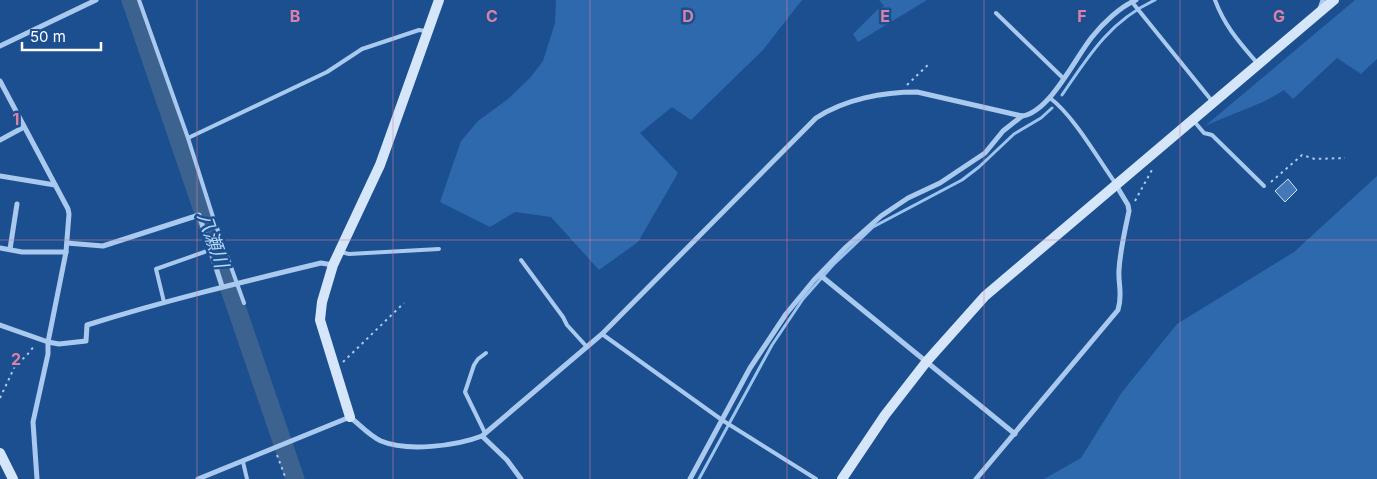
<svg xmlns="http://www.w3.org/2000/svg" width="1377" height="479" font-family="Inter,'Noto Sans JP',sans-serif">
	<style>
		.green { fill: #2e69ad }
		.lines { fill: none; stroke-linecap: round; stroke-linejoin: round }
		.stream { stroke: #9cc4f0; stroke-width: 3 }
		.river { stroke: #3c6290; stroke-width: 19 }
		.building { fill: #4478b7; stroke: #cfe3fa }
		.path { stroke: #a9c9ee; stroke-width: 2; stroke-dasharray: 2.5 4; stroke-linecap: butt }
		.lane { stroke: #a9c9ee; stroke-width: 4 }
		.street { stroke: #a9c9ee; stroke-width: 5 }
		.secondary { stroke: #d6e6fa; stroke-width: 10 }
		.grid { fill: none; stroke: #dd80a5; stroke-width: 1; stroke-opacity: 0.55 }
		.labels { text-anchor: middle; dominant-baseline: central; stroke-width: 5; stroke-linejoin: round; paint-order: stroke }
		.water-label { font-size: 19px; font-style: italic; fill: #b5d3f5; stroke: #1b4f8f }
		.grid-label { font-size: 16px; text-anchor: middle; font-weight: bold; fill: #dd80a5; stroke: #1b4f8f; stroke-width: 5; stroke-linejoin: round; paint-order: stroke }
	</style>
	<rect width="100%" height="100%" fill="#1b4f8f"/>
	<g class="green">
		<polygon points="556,0 802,0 763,50 691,120 672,107 640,133 678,173 638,242 599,270 551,217 515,212 490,227 440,202 461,141 478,121 508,99 530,78 543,61 555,23"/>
		<polygon points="879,0 927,0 858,42 853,34 877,10 884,6"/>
		<path d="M1355,0H1377V59L1361,74L1337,58L1293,99L1284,90C1262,105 1230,114 1205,126Z"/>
		<polygon points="1377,176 1377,479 1044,479 1081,458 1122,392 1177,324 1294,252"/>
	</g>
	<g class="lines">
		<g class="stream">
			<path d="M1062,95C1089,55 1110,21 1155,0"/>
			<polyline points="699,479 772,345 803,299 833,265 873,227 962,180 979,167 1014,134 1041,118 1052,108"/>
		</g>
		<polyline class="river" points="131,0 295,479"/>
	</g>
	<polygon class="building" points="1288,179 1297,190 1285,202 1275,191"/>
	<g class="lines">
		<g class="path">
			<polyline points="907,85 930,63"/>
			<polyline points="1271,182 1302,155 1315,159 1345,158"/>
			<polyline points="1135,201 1153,168"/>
			<polyline points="343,362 404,303"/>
			<polyline points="0,398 15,366 27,355 35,345"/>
			<polyline points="277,455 286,479"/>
		</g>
		<g class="lane">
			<polyline points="139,0 188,138 213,217 244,303"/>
			<path d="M1215,0C1225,27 1240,43 1258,64"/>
			<polyline points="1132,2 1212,101"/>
			<polyline points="996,13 1063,78"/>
			<path d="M1050,98C1074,116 1098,159 1116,184"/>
			<polyline points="1193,120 1204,133 1212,135 1264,186"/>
			<polyline points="188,138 327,72 362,49 419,30 426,31"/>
			<polyline points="341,252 349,254 439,249"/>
			<polyline points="521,260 563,317 567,325 587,347"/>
			<polyline points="164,302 156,269 210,250"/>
			<polyline points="602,334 722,420 816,479"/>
			<polyline points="485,433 465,392 474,365 478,359 486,353"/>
			<polyline points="243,462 247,479"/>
		</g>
		<g class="street">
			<polyline points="1320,9 1323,0"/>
			<polyline points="0,46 96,0"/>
			<polyline points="0,81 68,209 69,214 66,252 48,342 48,354 33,422 37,479"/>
			<polyline points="0,140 24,127"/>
			<polyline points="0,176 55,185"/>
			<polyline points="67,243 103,246 199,215 222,286"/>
			<polyline points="0,248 22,252 66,252"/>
			<polyline points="10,249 17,204"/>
			<polyline points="820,275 1015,434"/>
			<path d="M0,325L48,342L59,344L86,341L87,325C164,301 242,282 321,263L333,265"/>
			<path d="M482,436L602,334L816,118C845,99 883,92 917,92L1022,116C1050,112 1075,58 1092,37C1103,23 1120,7 1136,0"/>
			<path d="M198,479L350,417C360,425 370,436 381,441C407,452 456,446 482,436L507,460L521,479"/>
			<polyline points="690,479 750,368 786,314 814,280 846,247 881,216 908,198 940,183 985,153 1003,131 1022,116"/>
			<path d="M976,479L1118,310C1123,294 1118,285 1119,270C1120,251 1125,230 1129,211L1128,205L1116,185"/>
		</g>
		<g class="secondary">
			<polyline points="350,417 320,320 322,302 333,265 380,165 439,0"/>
			<polyline points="0,453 13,479"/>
			<polyline points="842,479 885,415 927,361 985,296 1334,0"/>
		</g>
	</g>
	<path class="grid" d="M197,0V479M393,0V479M590,0V479M787,0V479M984,0V479M1180,0V479M0,240H1377"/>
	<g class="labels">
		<g class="water-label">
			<text transform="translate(213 240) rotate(71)">八瀬川</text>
		</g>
	</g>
	<g class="grid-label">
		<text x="295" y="22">B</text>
		<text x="492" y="22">C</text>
		<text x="688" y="22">D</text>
		<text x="885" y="22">E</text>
		<text x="1082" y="22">F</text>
		<text x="1279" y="22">G</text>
		<text x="16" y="125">1</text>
		<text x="16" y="365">2</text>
	</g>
	<path d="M22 42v8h79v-8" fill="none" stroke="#ffffff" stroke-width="2.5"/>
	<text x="30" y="42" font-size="15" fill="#ffffff" stroke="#1b4f8f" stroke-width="4" paint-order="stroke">50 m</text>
</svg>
